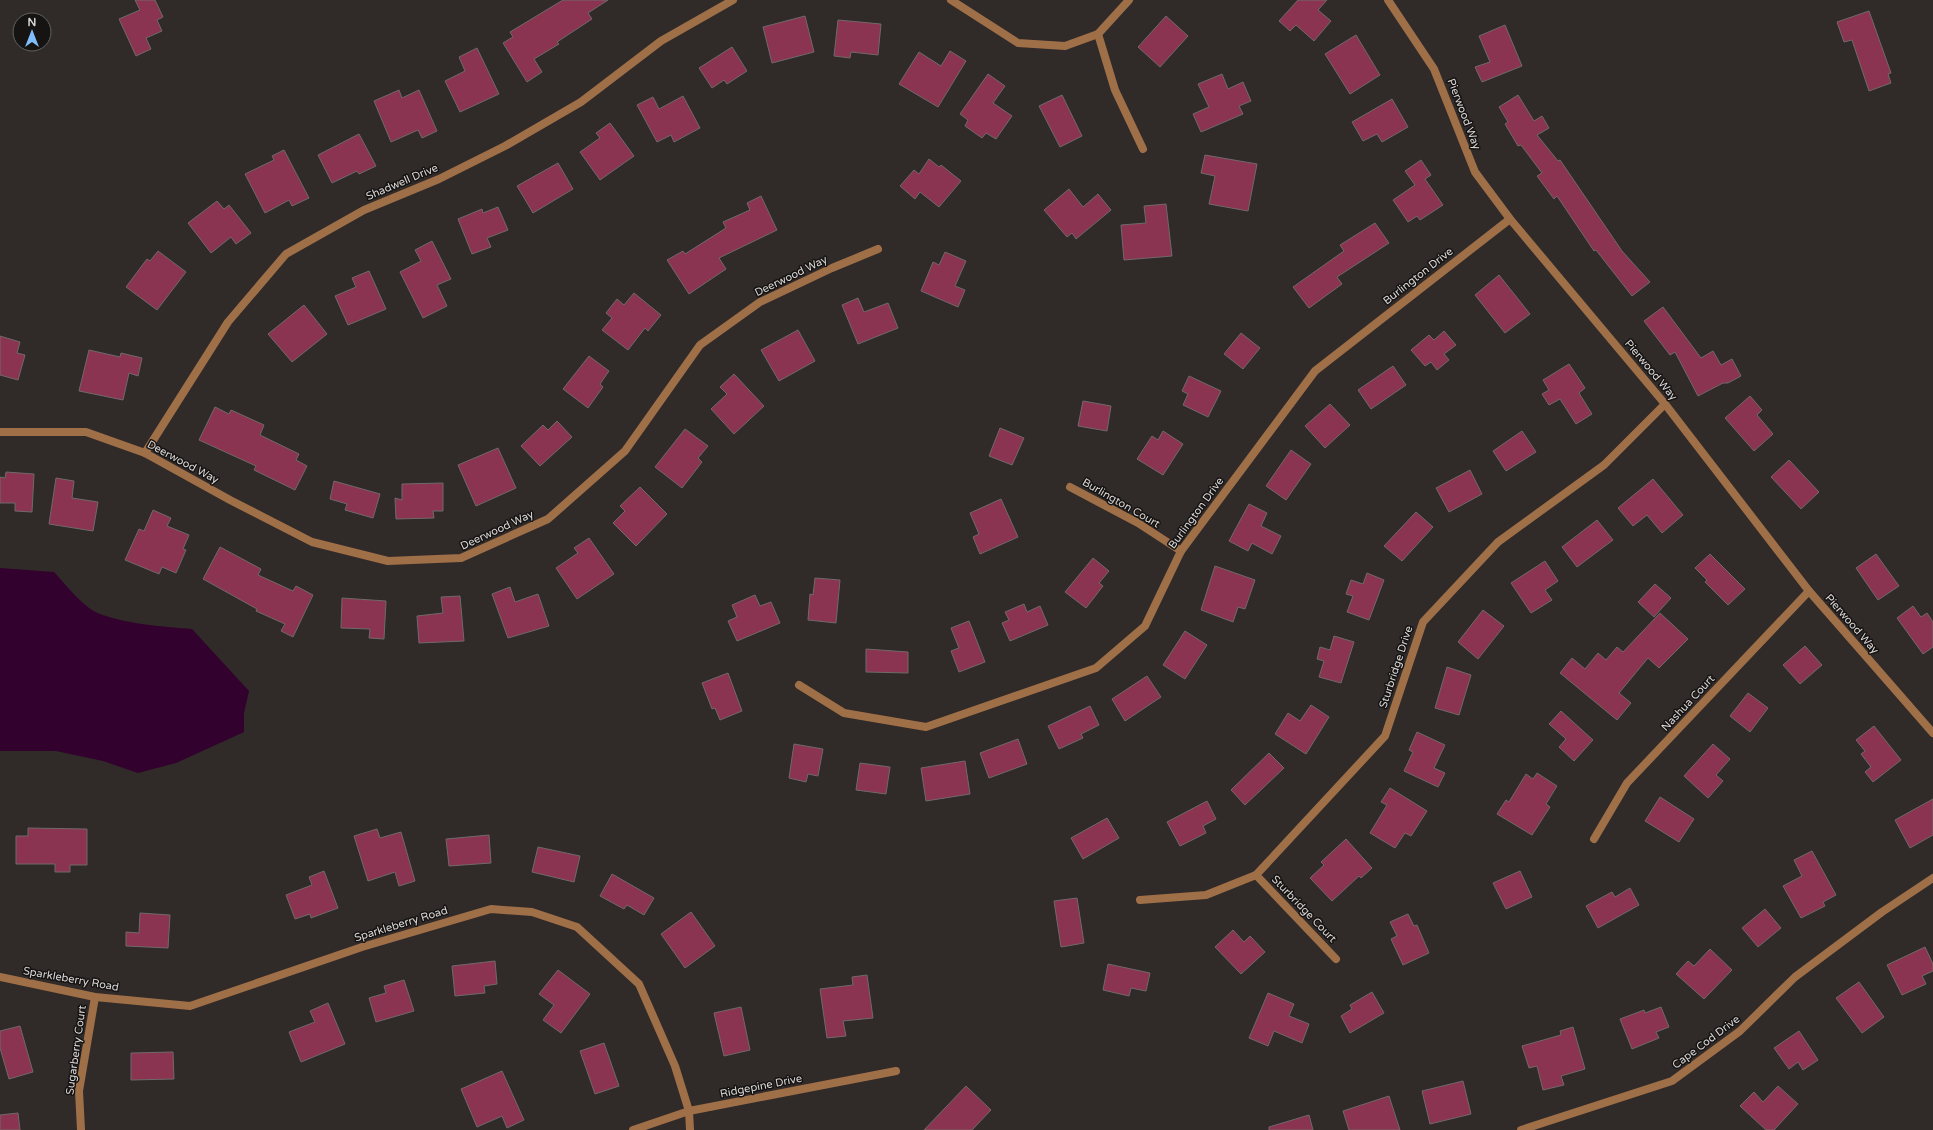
<svg xmlns="http://www.w3.org/2000/svg" width="1933" height="1130" font-family="'Varela Round',sans-serif">
	<style>
		.water { fill: #33012d }
		.building { fill: #8b3451; stroke: #70696a }
		.lines { fill: none; stroke-linecap: round; stroke-linejoin: round }
		.street { stroke: #9f6f48; stroke-width: 8 }
		.labels { text-anchor: middle; dominant-baseline: central; stroke-width: 3; stroke-linejoin: round; paint-order: stroke }
		.street-label { font-size: 11px; fill: #dad7d6; stroke: #161313 }
	</style>
	<rect width="100%" height="100%" fill="#302a29"/>
	<path class="water" d="M0,568L54,572C65,584 76,598 89,608C109,623 166,627 192,629L249,691L244,713V732L176,763L138,773L103,761L56,751H0Z"/>
	<g class="building">
		<polygon points="135,0 155,0 163,17 157,20 162,31 146,38 151,49 136,56 119,19 140,10"/>
		<polygon points="563,0 608,0 588,13 592,19 557,42 559,44 534,59 542,72 527,82 503,43 513,37 510,32"/>
		<polygon points="1298,0 1327,0 1318,10 1331,21 1314,41 1296,25 1290,31 1279,21"/>
		<polygon points="1869,11 1891,73 1888,74 1891,83 1869,91 1852,40 1844,42 1837,22"/>
		<polygon points="805,16 814,52 772,63 763,27"/>
		<polygon points="1166,16 1188,36 1160,67 1138,47"/>
		<polygon points="838,20 881,24 878,55 851,52 850,58 834,56"/>
		<polygon points="1505,25 1522,66 1482,82 1475,67 1490,62 1479,36"/>
		<polygon points="1356,35 1380,75 1350,94 1325,54"/>
		<polygon points="732,47 747,71 727,84 724,80 712,88 699,68"/>
		<polygon points="477,48 499,94 460,112 445,81 465,71 459,57"/>
		<polygon points="950,51 966,61 938,107 899,84 919,52 941,66"/>
		<polygon points="988,74 1005,86 993,103 1012,116 996,139 986,133 982,138 965,126 968,120 960,114"/>
		<polygon points="1222,74 1228,89 1243,82 1251,101 1239,106 1243,114 1201,132 1193,114 1209,107 1198,84"/>
		<polygon points="399,90 402,98 419,90 437,131 422,138 418,130 391,142 374,101"/>
		<polygon points="1062,95 1082,136 1060,147 1039,106"/>
		<polygon points="1518,95 1534,121 1542,116 1549,128 1537,135 1558,161 1560,160 1622,251 1650,282 1632,296 1596,250 1594,251 1557,196 1554,199 1537,176 1542,173 1521,145 1518,146 1505,124 1508,122 1499,107"/>
		<polygon points="683,96 700,128 674,142 671,135 657,142 637,105 653,97 659,109"/>
		<polygon points="1392,99 1408,127 1382,142 1377,134 1363,141 1352,122"/>
		<polygon points="610,123 634,156 600,180 580,152 600,138 596,133"/>
		<polygon points="359,134 376,166 359,174 357,171 332,183 318,155"/>
		<polygon points="284,150 309,198 292,206 289,200 265,213 245,174 274,160 272,156"/>
		<polygon points="1205,155 1257,164 1248,211 1209,204 1215,176 1201,173"/>
		<polygon points="929,159 939,167 941,165 961,181 939,207 920,192 915,199 900,186 914,170 919,174"/>
		<polygon points="1421,160 1431,175 1425,179 1443,205 1420,220 1417,216 1408,222 1393,200 1415,185 1405,171"/>
		<polygon points="558,163 573,189 533,213 517,186"/>
		<polygon points="1069,189 1083,207 1098,194 1111,210 1076,239 1072,233 1067,237 1044,210"/>
		<polygon points="761,196 777,230 719,258 726,269 689,294 667,260 683,251 685,254 726,228 723,222 750,210 747,203"/>
		<polygon points="217,201 224,209 229,205 251,233 236,244 231,237 211,253 188,223"/>
		<polygon points="1166,204 1172,256 1124,260 1121,225 1146,223 1144,206"/>
		<polygon points="498,207 508,230 487,238 491,247 472,254 458,219 482,209 483,213"/>
		<polygon points="1375,223 1389,243 1337,277 1342,284 1309,308 1293,287 1344,251 1340,245"/>
		<polygon points="432,241 451,279 437,285 447,306 423,318 400,272 421,261 415,250"/>
		<polygon points="158,251 186,272 157,310 126,287 147,259 150,261"/>
		<polygon points="945,252 966,261 955,286 965,290 958,307 921,291 933,262 939,265"/>
		<polygon points="369,271 386,309 348,325 335,296 356,287 352,278"/>
		<polygon points="1499,275 1530,314 1505,333 1475,295"/>
		<polygon points="634,293 661,315 648,331 645,328 628,350 602,330 612,318 606,313 617,299 624,305"/>
		<polygon points="858,298 864,312 888,303 898,328 858,344 842,305"/>
		<polygon points="304,305 327,334 292,362 268,334"/>
		<polygon points="1663,307 1701,358 1713,351 1721,365 1732,359 1741,376 1728,383 1723,383 1698,396 1675,352 1670,355 1644,321"/>
		<polygon points="798,330 815,361 779,381 761,350"/>
		<polygon points="1444,331 1456,345 1444,354 1449,360 1437,370 1431,362 1425,366 1411,350 1429,335 1434,340"/>
		<polygon points="1241,333 1260,348 1243,369 1224,354"/>
		<polygon points="0,336 20,342 17,353 25,355 18,380 0,375"/>
		<polygon points="89,350 120,357 121,353 142,358 138,376 129,373 123,400 79,391"/>
		<polygon points="589,356 609,371 600,384 603,387 588,408 563,389"/>
		<polygon points="1569,364 1585,388 1579,393 1592,414 1576,424 1560,399 1549,405 1542,394 1549,390 1543,380"/>
		<polygon points="1393,366 1406,385 1371,409 1358,390"/>
		<polygon points="734,374 764,406 734,434 711,409 727,394 720,387"/>
		<polygon points="1189,376 1221,391 1208,417 1183,405 1188,394 1182,391"/>
		<polygon points="1750,396 1762,410 1757,415 1773,434 1754,451 1725,418"/>
		<polygon points="1083,401 1111,406 1107,431 1078,426"/>
		<polygon points="1330,404 1350,425 1325,448 1305,426"/>
		<polygon points="215,407 229,414 231,410 264,425 260,435 299,454 296,460 307,466 295,490 254,470 256,466 199,440"/>
		<polygon points="557,421 572,437 540,466 521,446 543,425 548,430"/>
		<polygon points="1000,428 1024,438 1012,465 989,456"/>
		<polygon points="685,429 708,446 698,458 702,462 682,488 655,467"/>
		<polygon points="1163,431 1183,444 1163,475 1137,459 1152,436 1158,440"/>
		<polygon points="1522,431 1536,452 1506,471 1493,451"/>
		<polygon points="498,448 516,488 476,506 458,465"/>
		<polygon points="1291,450 1311,464 1286,500 1266,486"/>
		<polygon points="1789,460 1819,492 1801,509 1771,477"/>
		<polygon points="1470,470 1482,494 1449,512 1436,488"/>
		<polygon points="6,472 34,474 32,512 15,511 15,503 0,503 0,477 5,478"/>
		<polygon points="56,478 74,481 72,498 98,502 93,531 49,524"/>
		<polygon points="1653,479 1683,515 1662,533 1647,515 1633,526 1618,508"/>
		<polygon points="334,481 380,494 373,518 345,510 347,504 330,499"/>
		<polygon points="443,483 443,511 433,511 434,518 396,519 395,498 402,500 402,484"/>
		<polygon points="640,487 667,514 636,546 613,523 625,511 620,506"/>
		<polygon points="1001,499 1018,537 980,554 973,537 979,534 970,513"/>
		<polygon points="1249,504 1267,513 1261,526 1281,536 1272,554 1252,543 1248,551 1229,541"/>
		<polygon points="153,510 171,518 167,526 189,535 183,549 186,550 176,573 162,567 159,574 125,560 139,529 144,531"/>
		<polygon points="1416,512 1433,527 1402,561 1384,546"/>
		<polygon points="1597,520 1613,540 1577,567 1562,547"/>
		<polygon points="589,538 614,574 577,599 556,568 578,553 574,548"/>
		<polygon points="220,547 261,569 258,575 293,591 296,586 313,595 293,637 281,631 285,624 256,611 257,609 203,579"/>
		<polygon points="1710,554 1745,589 1728,605 1705,582 1707,580 1695,568"/>
		<polygon points="1876,554 1899,586 1878,600 1856,568"/>
		<polygon points="1093,558 1109,571 1099,583 1103,586 1086,608 1065,592"/>
		<polygon points="1545,561 1558,581 1545,590 1552,600 1531,613 1511,583"/>
		<polygon points="1215,566 1255,580 1245,609 1238,607 1233,622 1201,610"/>
		<polygon points="1367,573 1384,580 1369,620 1347,612 1353,596 1346,594 1351,580 1363,584"/>
		<polygon points="815,578 840,580 836,623 808,620 810,594 813,595"/>
		<polygon points="1655,584 1671,598 1654,617 1638,602"/>
		<polygon points="510,587 515,602 538,594 549,626 508,638 492,594"/>
		<polygon points="755,595 760,606 771,602 780,623 737,641 728,621 737,617 732,605"/>
		<polygon points="460,596 464,641 419,643 417,616 443,613 441,597"/>
		<polygon points="342,598 386,601 384,639 369,638 370,629 341,628"/>
		<polygon points="1024,604 1027,612 1040,606 1048,625 1010,641 1002,623 1009,620 1005,612"/>
		<polygon points="1913,606 1921,617 1927,613 1933,622 1933,647 1923,654 1897,618"/>
		<polygon points="1483,610 1504,626 1478,659 1458,642"/>
		<polygon points="1660,613 1688,639 1659,668 1648,658 1619,693 1631,703 1617,720 1560,673 1572,658 1585,669 1598,653 1606,660 1617,647 1623,652"/>
		<polygon points="969,621 985,662 959,672 951,651 959,648 951,628"/>
		<polygon points="1185,631 1207,645 1185,679 1163,665"/>
		<polygon points="1334,636 1354,642 1341,683 1319,677 1324,661 1317,659 1320,647 1330,650"/>
		<polygon points="1805,646 1822,665 1800,684 1783,665"/>
		<polygon points="866,649 908,652 908,673 866,672"/>
		<polygon points="1447,667 1471,675 1459,715 1435,708"/>
		<polygon points="728,673 742,711 720,720 715,708 712,709 702,683"/>
		<polygon points="1147,676 1161,697 1125,721 1112,699"/>
		<polygon points="1748,693 1768,708 1750,732 1730,716"/>
		<polygon points="1311,705 1329,717 1306,754 1275,734 1288,713 1300,721"/>
		<polygon points="1090,706 1099,725 1081,734 1083,738 1059,749 1048,726"/>
		<polygon points="1561,711 1593,740 1574,761 1559,747 1566,739 1549,724"/>
		<polygon points="1874,726 1901,760 1873,782 1865,772 1871,767 1861,754 1865,751 1856,740"/>
		<polygon points="1417,732 1445,745 1434,768 1445,773 1438,787 1404,771 1413,752 1409,750"/>
		<polygon points="1018,739 1027,764 989,778 980,753"/>
		<polygon points="794,744 823,749 818,776 808,774 806,782 789,778"/>
		<polygon points="1713,744 1730,759 1716,775 1723,781 1708,798 1684,776"/>
		<polygon points="1269,753 1284,768 1245,805 1231,790"/>
		<polygon points="965,761 970,794 926,801 921,768"/>
		<polygon points="860,763 890,767 886,794 856,790"/>
		<polygon points="1537,773 1557,786 1546,804 1550,807 1532,835 1497,814 1506,800 1509,802 1526,774 1533,779"/>
		<polygon points="1390,788 1427,811 1411,836 1405,833 1395,848 1370,833 1387,805 1381,802"/>
		<polygon points="1660,797 1694,819 1679,842 1645,821"/>
		<polygon points="1933,799 1933,835 1910,848 1895,820"/>
		<polygon points="1207,801 1216,819 1203,826 1206,833 1180,846 1167,822"/>
		<polygon points="1107,818 1119,838 1083,859 1071,838"/>
		<polygon points="28,828 87,829 87,865 70,865 70,872 55,872 55,864 16,864 16,836 28,836"/>
		<polygon points="377,829 380,838 401,832 415,881 399,886 395,872 368,881 354,836"/>
		<polygon points="489,835 491,863 449,866 446,839"/>
		<polygon points="1346,839 1372,868 1361,878 1359,876 1332,901 1310,878 1324,865 1321,862"/>
		<polygon points="538,847 580,856 574,882 532,872"/>
		<polygon points="1812,851 1836,895 1823,902 1825,906 1801,918 1783,886 1802,876 1794,860"/>
		<polygon points="324,871 338,908 311,918 310,914 295,919 286,895 312,885 309,877"/>
		<polygon points="1520,871 1532,897 1506,909 1493,883"/>
		<polygon points="612,874 654,898 644,915 627,905 624,909 600,896"/>
		<polygon points="1630,888 1639,905 1598,928 1586,906 1612,892 1615,897"/>
		<polygon points="1077,898 1084,943 1061,947 1054,901"/>
		<polygon points="1765,909 1781,928 1758,947 1742,928"/>
		<polygon points="691,912 715,946 685,968 661,934"/>
		<polygon points="140,913 170,915 168,948 126,946 126,932 139,933"/>
		<polygon points="1408,914 1414,926 1417,925 1429,953 1403,965 1391,939 1397,936 1390,922"/>
		<polygon points="1233,930 1244,942 1250,936 1265,952 1241,974 1215,947"/>
		<polygon points="1925,947 1933,964 1933,971 1922,976 1926,984 1902,995 1887,965"/>
		<polygon points="1710,949 1732,970 1704,999 1676,974 1688,961 1694,966"/>
		<polygon points="495,961 497,984 484,986 485,993 455,996 452,966"/>
		<polygon points="1108,964 1150,973 1146,991 1131,988 1129,996 1103,990"/>
		<polygon points="558,970 590,994 561,1033 543,1020 554,1005 539,994"/>
		<polygon points="867,975 873,1018 843,1021 846,1036 827,1038 820,989 853,985 852,977"/>
		<polygon points="404,980 414,1011 376,1022 369,998 386,993 384,986"/>
		<polygon points="1859,982 1884,1017 1862,1033 1836,998"/>
		<polygon points="1372,992 1384,1013 1350,1033 1341,1016 1352,1009 1350,1005"/>
		<polygon points="1268,993 1294,1004 1289,1016 1309,1024 1302,1043 1274,1031 1268,1046 1249,1038"/>
		<polygon points="328,1003 345,1044 301,1062 289,1032 315,1022 310,1011"/>
		<polygon points="741,1007 750,1050 724,1056 714,1013"/>
		<polygon points="1661,1007 1669,1027 1656,1032 1659,1038 1632,1049 1620,1019 1644,1010 1645,1013"/>
		<polygon points="20,1026 33,1072 9,1079 0,1048 0,1031"/>
		<polygon points="1573,1027 1585,1069 1561,1076 1564,1085 1543,1090 1537,1066 1529,1068 1522,1046 1561,1035 1560,1031"/>
		<polygon points="1799,1031 1818,1060 1803,1070 1798,1062 1789,1069 1774,1048"/>
		<polygon points="604,1043 619,1086 595,1094 580,1051"/>
		<polygon points="173,1052 174,1079 131,1080 131,1053"/>
		<polygon points="502,1071 524,1120 507,1128 502,1116 477,1127 461,1089"/>
		<polygon points="1463,1081 1471,1114 1430,1124 1422,1091"/>
		<polygon points="966,1086 991,1110 972,1130 924,1130"/>
		<polygon points="1778,1086 1798,1104 1774,1130 1766,1130 1740,1106 1754,1092 1763,1102"/>
		<polygon points="1389,1096 1400,1130 1349,1130 1343,1111"/>
		<polygon points="18,1113 20,1130 0,1130 0,1115"/>
		<polygon points="1309,1115 1313,1130 1269,1130 1269,1127"/>
	</g>
	<g class="lines">
		<g class="street">
			<polyline points="951,0 1018,43 1065,46 1098,34 1129,0"/>
			<polyline points="1388,0 1434,69 1475,172 1510,219 1665,404 1809,591 1933,733"/>
			<polyline points="1098,34 1115,90 1143,149"/>
			<polyline points="0,432 86,432 145,453 230,500 312,542 388,561 461,558 548,519 625,451 700,345 760,302 832,268 878,249"/>
			<polyline points="145,453 228,322 286,254 364,210 439,179 505,146 581,102 661,41 733,0"/>
			<polyline points="1070,487 1138,523 1181,551"/>
			<polyline points="799,685 844,713 926,727 1096,668 1145,626 1181,551 1315,371 1510,219"/>
			<polyline points="1594,839 1627,783 1809,591"/>
			<polyline points="1256,875 1336,959"/>
			<polyline points="1140,900 1206,895 1256,875 1385,736 1423,622 1498,542 1604,465 1665,404"/>
			<polyline points="0,977 95,997 190,1006 362,947 491,909 532,912 577,927 639,984 675,1066 689,1111 690,1130"/>
			<polyline points="81,1130 79,1091 95,997"/>
			<polyline points="633,1130 689,1111 896,1071"/>
			<polyline points="1521,1130 1672,1081 1740,1031 1795,977 1882,912 1933,878"/>
		</g>
	</g>
	<g class="labels">
		<g class="street-label">
			<text transform="translate(1464 114) rotate(69)">Pierwood Way</text>
			<text transform="translate(402 182) rotate(-23)">Shadwell Drive</text>
			<text transform="translate(791 276) rotate(-26)">Deerwood Way</text>
			<text transform="translate(1418 276) rotate(-38)">Burlington Drive</text>
			<text transform="translate(1651 370) rotate(50)">Pierwood Way</text>
			<text transform="translate(183 462) rotate(28)">Deerwood Way</text>
			<text transform="translate(1121 503) rotate(30)">Burlington Court</text>
			<text transform="translate(1196 513) rotate(-54)">Burlington Drive</text>
			<text transform="translate(497 530) rotate(-25)">Deerwood Way</text>
			<text transform="translate(1852 624) rotate(49)">Pierwood Way</text>
			<text transform="translate(1396 667) rotate(-72)">Sturbridge Drive</text>
			<text transform="translate(1688 703) rotate(-47)">Nashua Court</text>
			<text transform="translate(1304 909) rotate(46)">Sturbridge Court</text>
			<text transform="translate(401 924) rotate(-17)">Sparkleberry Road</text>
			<text transform="translate(71 979) rotate(10)">Sparkleberry Road</text>
			<text transform="translate(1706 1042) rotate(-37)">Cape Cod Drive</text>
			<text transform="translate(76 1050) rotate(-82)">Sugarberry Court</text>
			<text transform="translate(761 1086) rotate(-11)">Ridgepine Drive</text>
		</g>
	</g>
	<g transform="translate(32 32)"><circle r="19" fill="#161313" stroke="#646161"/>
	<path d="M0-3L7 15L0 10L-7 15Z" fill="#81bdfa"/>
	<text y="-6" font-size="11" font-weight="bold" text-anchor="middle" fill="#dad7d6">N</text>
	</g>
</svg>
